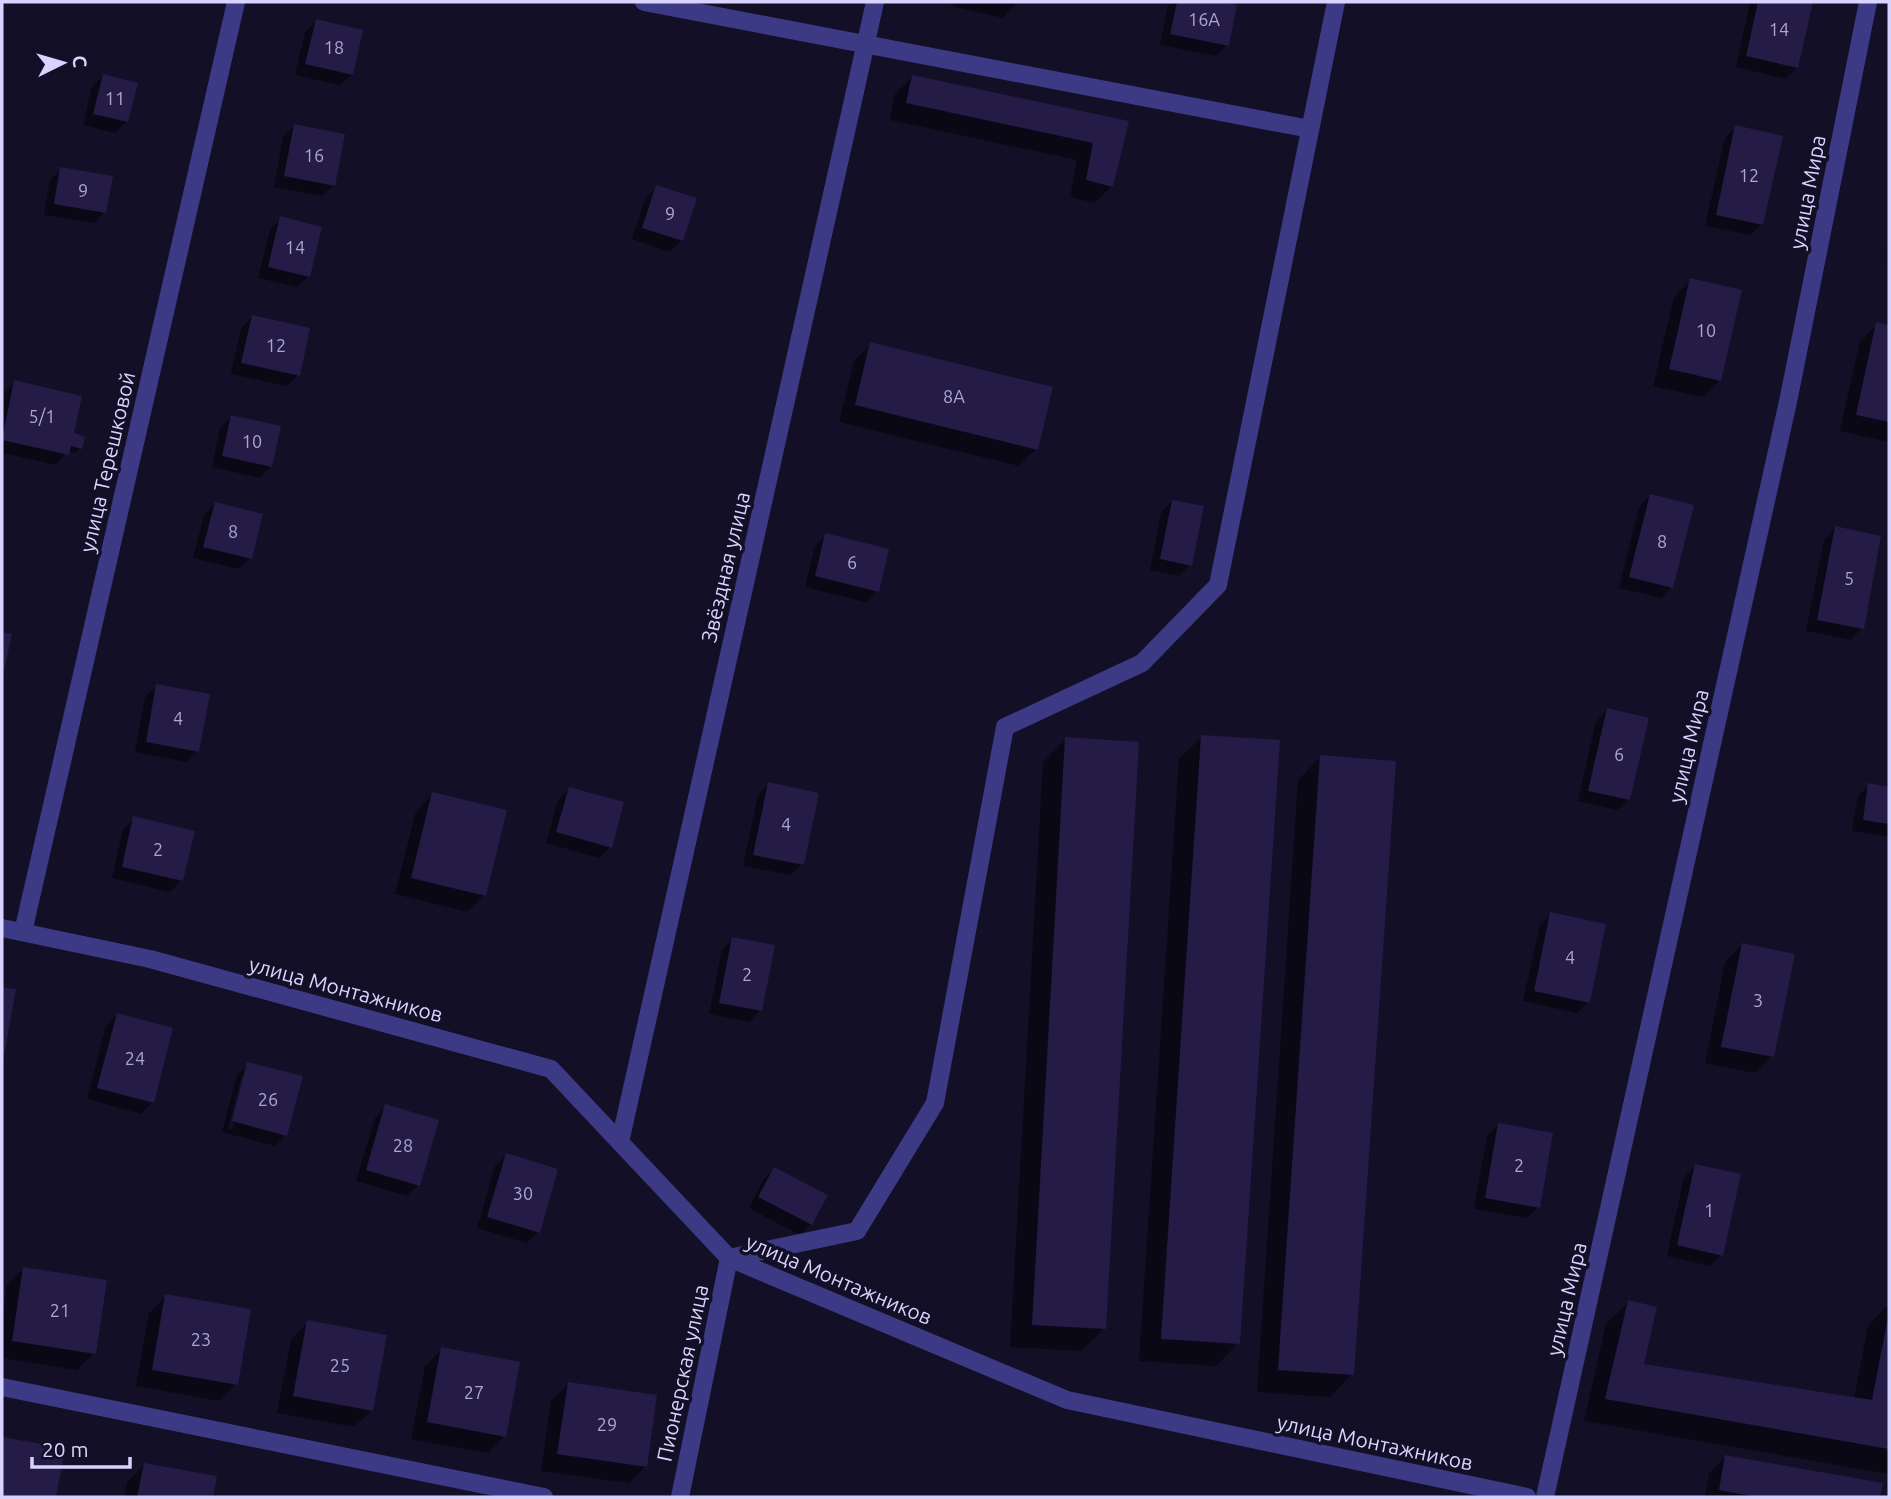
<svg xmlns="http://www.w3.org/2000/svg" width="1891" height="1499" font-family="Ubuntu,sans-serif">
	<style>
		.shadow { fill: #0007; fill-rule: evenodd }
		.building { fill: #241b47 }
		.lines { fill: none; stroke-linecap: round; stroke-linejoin: round }
		.minor { stroke: #3d3a85; stroke-width: 18 }
		.labels { text-anchor: middle; dominant-baseline: central; stroke-width: 7; stroke-linejoin: round; paint-order: stroke }
		.number-label { font-size: 18px; fill: #aca6d1 }
		.street-label { font-size: 21px; fill: #d9d4ff; stroke: #130f26 }
	</style>
	<rect width="100%" height="100%" fill="#130f26"/>
	<g class="shadow">
		<polygon points="952,2 1015,2 1014,6 1003,18 951,6"/>
		<polygon points="1172,2 1212,2 1235,6 1227,45 1216,56 1160,45 1168,6"/>
		<polygon points="1750,2 1812,2 1797,67 1786,79 1736,67"/>
		<polygon points="316,21 352,74 340,85 295,75 305,32"/>
		<polygon points="103,76 126,122 115,133 83,125 92,87"/>
		<polygon points="912,77 1127,122 1112,186 1095,203 1070,197 1077,160 890,120 895,94"/>
		<polygon points="294,126 334,185 322,196 274,187 283,137"/>
		<polygon points="1736,127 1762,224 1750,235 1705,226 1725,138"/>
		<polygon points="61,169 105,212 94,223 44,215 50,180"/>
		<polygon points="656,187 682,240 670,252 632,239 645,199"/>
		<polygon points="281,218 309,276 297,287 258,278 270,230"/>
		<polygon points="1889,241 1889,260 1887,259"/>
		<polygon points="1691,280 1720,380 1703,397 1653,386 1674,297"/>
		<polygon points="252,317 298,375 287,386 231,374 241,328"/>
		<polygon points="1877,324 1889,327 1889,442 1840,431 1860,341"/>
		<polygon points="871,344 1036,449 1019,466 839,422 854,361"/>
		<polygon points="15,382 72,435 80,448 75,453 68,451 56,465 2,453 2,402 4,393"/>
		<polygon points="232,417 271,466 260,478 212,467 220,428"/>
		<polygon points="1650,496 1672,587 1661,598 1619,588 1639,507"/>
		<polygon points="1172,501 1190,565 1179,576 1150,570 1161,513"/>
		<polygon points="215,504 250,558 239,569 193,558 204,515"/>
		<polygon points="1835,528 1862,628 1851,640 1806,631 1824,540"/>
		<polygon points="826,535 877,591 866,602 805,587 815,546"/>
		<polygon points="157,686 198,751 186,762 135,752 145,697"/>
		<polygon points="1607,710 1629,799 1617,810 1578,801 1596,721"/>
		<polygon points="1202,737 1238,1343 1216,1366 1139,1361 1179,759"/>
		<polygon points="1066,739 1104,1328 1082,1351 1010,1347 1043,762"/>
		<polygon points="1320,757 1352,1374 1330,1397 1257,1392 1298,780"/>
		<polygon points="769,784 802,864 791,875 743,866 758,795"/>
		<polygon points="1869,785 1889,788 1889,837 1852,831 1858,796"/>
		<polygon points="569,789 610,847 599,858 546,843 558,800"/>
		<polygon points="433,794 484,895 467,912 395,894 416,811"/>
		<polygon points="134,818 182,880 170,892 112,878 123,830"/>
		<polygon points="1551,914 1588,1002 1577,1013 1523,1001 1540,925"/>
		<polygon points="733,939 760,1010 749,1022 709,1014 722,950"/>
		<polygon points="1742,945 1772,1056 1755,1073 1705,1063 1725,962"/>
		<polygon points="117,1015 153,1102 141,1114 87,1099 106,1026"/>
		<path d="M248,1064L286,1135L275,1146L222,1132L237,1075ZM242,1075H246L232,1130L228,1129Z"/>
		<polygon points="386,1106 418,1185 407,1196 356,1181 375,1118"/>
		<polygon points="1498,1125 1538,1207 1527,1218 1474,1209 1487,1136"/>
		<polygon points="506,1155 538,1232 527,1243 477,1228 495,1166"/>
		<polygon points="1696,1166 1721,1255 1710,1266 1667,1256 1684,1177"/>
		<polygon points="774,1169 811,1224 800,1235 749,1208 763,1180"/>
		<polygon points="24,1268 94,1353 77,1370 2,1358 2,1319 7,1285"/>
		<polygon points="166,1296 236,1384 219,1401 136,1386 149,1313"/>
		<polygon points="1629,1302 1642,1366 1854,1399 1868,1326 1889,1304 1889,1474 1584,1421 1606,1324"/>
		<polygon points="308,1322 372,1410 354,1427 277,1413 291,1339"/>
		<polygon points="442,1349 505,1436 488,1453 411,1439 425,1366"/>
		<polygon points="568,1384 646,1466 629,1483 541,1471 551,1401"/>
		<polygon points="2,1439 63,1449 55,1497 2,1497"/>
		<polygon points="1726,1456 1881,1485 1878,1497 1705,1497 1709,1473"/>
		<polygon points="144,1465 215,1478 211,1497 124,1497 127,1482"/>
	</g>
	<g class="building">
		<polygon points="1177,2 1221,2 1237,5 1229,46 1170,34"/>
		<polygon points="1758,2 1813,2 1798,68 1746,56"/>
		<polygon points="316,19 363,30 353,75 305,64"/>
		<polygon points="103,74 138,83 128,122 93,114"/>
		<polygon points="912,75 1129,121 1113,187 1086,180 1093,143 906,103"/>
		<polygon points="294,124 345,134 335,186 284,176"/>
		<polygon points="1735,125 1783,136 1763,225 1716,215"/>
		<polygon points="60,167 113,176 106,213 54,204"/>
		<polygon points="656,185 697,198 683,241 642,228"/>
		<polygon points="280,216 322,227 310,277 268,267"/>
		<polygon points="1690,278 1742,290 1721,381 1669,369"/>
		<polygon points="252,315 310,328 300,376 241,363"/>
		<polygon points="1876,322 1889,325 1889,422 1856,415"/>
		<polygon points="870,342 1053,387 1038,450 855,405"/>
		<polygon points="14,380 82,396 74,433 85,437 82,449 71,446 69,455 2,440"/>
		<polygon points="231,415 281,426 272,467 222,456"/>
		<polygon points="1650,494 1694,505 1673,588 1629,577"/>
		<polygon points="1172,500 1204,506 1192,566 1160,559"/>
		<polygon points="215,502 263,514 252,559 203,547"/>
		<polygon points="1835,526 1881,536 1864,629 1817,620"/>
		<polygon points="825,533 889,549 879,592 815,576"/>
		<polygon points="2,632 12,634 3,675 2,675"/>
		<polygon points="156,684 210,694 199,752 146,742"/>
		<polygon points="1607,708 1649,718 1630,800 1588,791"/>
		<polygon points="1201,735 1280,740 1240,1344 1161,1339"/>
		<polygon points="1065,737 1139,742 1106,1329 1032,1325"/>
		<polygon points="1320,755 1396,761 1354,1375 1278,1370"/>
		<polygon points="768,782 819,793 804,865 753,855"/>
		<polygon points="1868,783 1889,787 1889,824 1863,820"/>
		<polygon points="569,787 624,802 612,848 556,832"/>
		<polygon points="432,792 507,810 486,896 411,878"/>
		<polygon points="133,816 195,831 183,881 122,867"/>
		<polygon points="1550,912 1606,924 1590,1003 1534,991"/>
		<polygon points="732,937 775,945 762,1011 719,1003"/>
		<polygon points="1742,943 1795,954 1774,1057 1721,1047"/>
		<polygon points="2,987 16,989 3,1061 2,1061"/>
		<polygon points="117,1013 173,1028 154,1103 97,1088"/>
		<polygon points="247,1062 303,1076 287,1136 232,1121"/>
		<polygon points="385,1104 439,1120 420,1186 366,1170"/>
		<polygon points="1498,1123 1553,1133 1540,1208 1485,1198"/>
		<polygon points="506,1153 558,1169 540,1233 487,1217"/>
		<polygon points="1695,1164 1741,1174 1723,1256 1677,1245"/>
		<polygon points="774,1167 828,1195 812,1225 758,1197"/>
		<polygon points="23,1267 107,1280 96,1354 12,1341"/>
		<polygon points="165,1294 251,1309 238,1385 152,1370"/>
		<polygon points="1628,1300 1657,1307 1644,1364 1872,1400 1889,1312 1889,1449 1605,1399"/>
		<polygon points="307,1320 387,1335 373,1411 293,1396"/>
		<polygon points="441,1347 520,1362 506,1437 427,1422"/>
		<polygon points="568,1382 657,1395 647,1467 557,1454"/>
		<polygon points="2,1437 65,1448 56,1497 2,1497"/>
		<polygon points="1725,1455 1883,1483 1880,1497 1757,1497 1719,1490"/>
		<polygon points="144,1463 217,1476 213,1497 137,1497"/>
	</g>
	<g class="lines">
		<g class="minor">
			<polyline points="644,2 1310,129"/>
			<polyline points="2,928 150,959 551,1069 729,1258 1067,1400 1527,1497"/>
			<polyline points="23,932 236,2"/>
			<polyline points="620,1142 875,2"/>
			<polyline points="2,1387 544,1497"/>
			<polyline points="680,1497 729,1258 857,1231 935,1103 1005,727 1142,663 1218,585 1336,2"/>
			<polyline points="1545,1497 1789,397 1868,2"/>
		</g>
	</g>
	<g class="labels">
		<g class="number-label">
			<text x="1204" y="19">16А</text>
			<text x="1779" y="29">14</text>
			<text x="334" y="47">18</text>
			<text x="115" y="98">11</text>
			<text x="314" y="155">16</text>
			<text x="1749" y="175">12</text>
			<text x="83" y="190">9</text>
			<text x="670" y="213">9</text>
			<text x="295" y="247">14</text>
			<text x="1706" y="330">10</text>
			<text x="276" y="345">12</text>
			<text x="954" y="396">8А</text>
			<text x="42" y="416">5/1</text>
			<text x="252" y="441">10</text>
			<text x="233" y="531">8</text>
			<text x="1662" y="541">8</text>
			<text x="852" y="562">6</text>
			<text x="1849" y="578">5</text>
			<text x="178" y="718">4</text>
			<text x="1619" y="754">6</text>
			<text x="786" y="824">4</text>
			<text x="158" y="849">2</text>
			<text x="1570" y="957">4</text>
			<text x="747" y="974">2</text>
			<text x="1758" y="1000">3</text>
			<text x="135" y="1058">24</text>
			<text x="268" y="1099">26</text>
			<text x="403" y="1145">28</text>
			<text x="1519" y="1165">2</text>
			<text x="523" y="1193">30</text>
			<text x="1709" y="1210">1</text>
			<text x="60" y="1310">21</text>
			<text x="201" y="1339">23</text>
			<text x="340" y="1365">25</text>
			<text x="474" y="1392">27</text>
			<text x="607" y="1424">29</text>
		</g>
		<g class="street-label">
			<text transform="translate(1807 192) rotate(-79)">улица Мира</text>
			<text transform="translate(107 462) rotate(-77)">улица Терешковой</text>
			<text transform="translate(725 567) rotate(-77)">Звёздная улица</text>
			<text transform="translate(1688 746) rotate(-77)">улица Мира</text>
			<text transform="translate(346 989) rotate(15)">улица Монтажников</text>
			<text transform="translate(839 1279) rotate(23)">улица Монтажников</text>
			<text transform="translate(1566 1299) rotate(-77)">улица Мира</text>
			<text transform="translate(682 1373) rotate(-78)">Пионерская улица</text>
			<text transform="translate(1375 1442) rotate(12)">улица Монтажников</text>
		</g>
	</g>
	<rect width="1891" height="1499" fill="none" stroke="#d9d4ff" stroke-width="7"/>
	<g transform="translate(63 63) rotate(85)" stroke="#130f26" stroke-width="5" paint-order="stroke">
	<path d="M0-5L12 26L0 18L-12 26Z" fill="#d9d4ff"/>
	<text y="-10" font-size="19" font-weight="bold" text-anchor="middle" fill="#d9d4ff">С</text>
	</g>
	<path d="M32 1457v10h98v-10" fill="none" stroke="#d9d4ff" stroke-width="3.5"/>
	<text x="42" y="1457" font-size="21" fill="#d9d4ff" stroke="#130f26" stroke-width="5" paint-order="stroke">20 m</text>
</svg>
